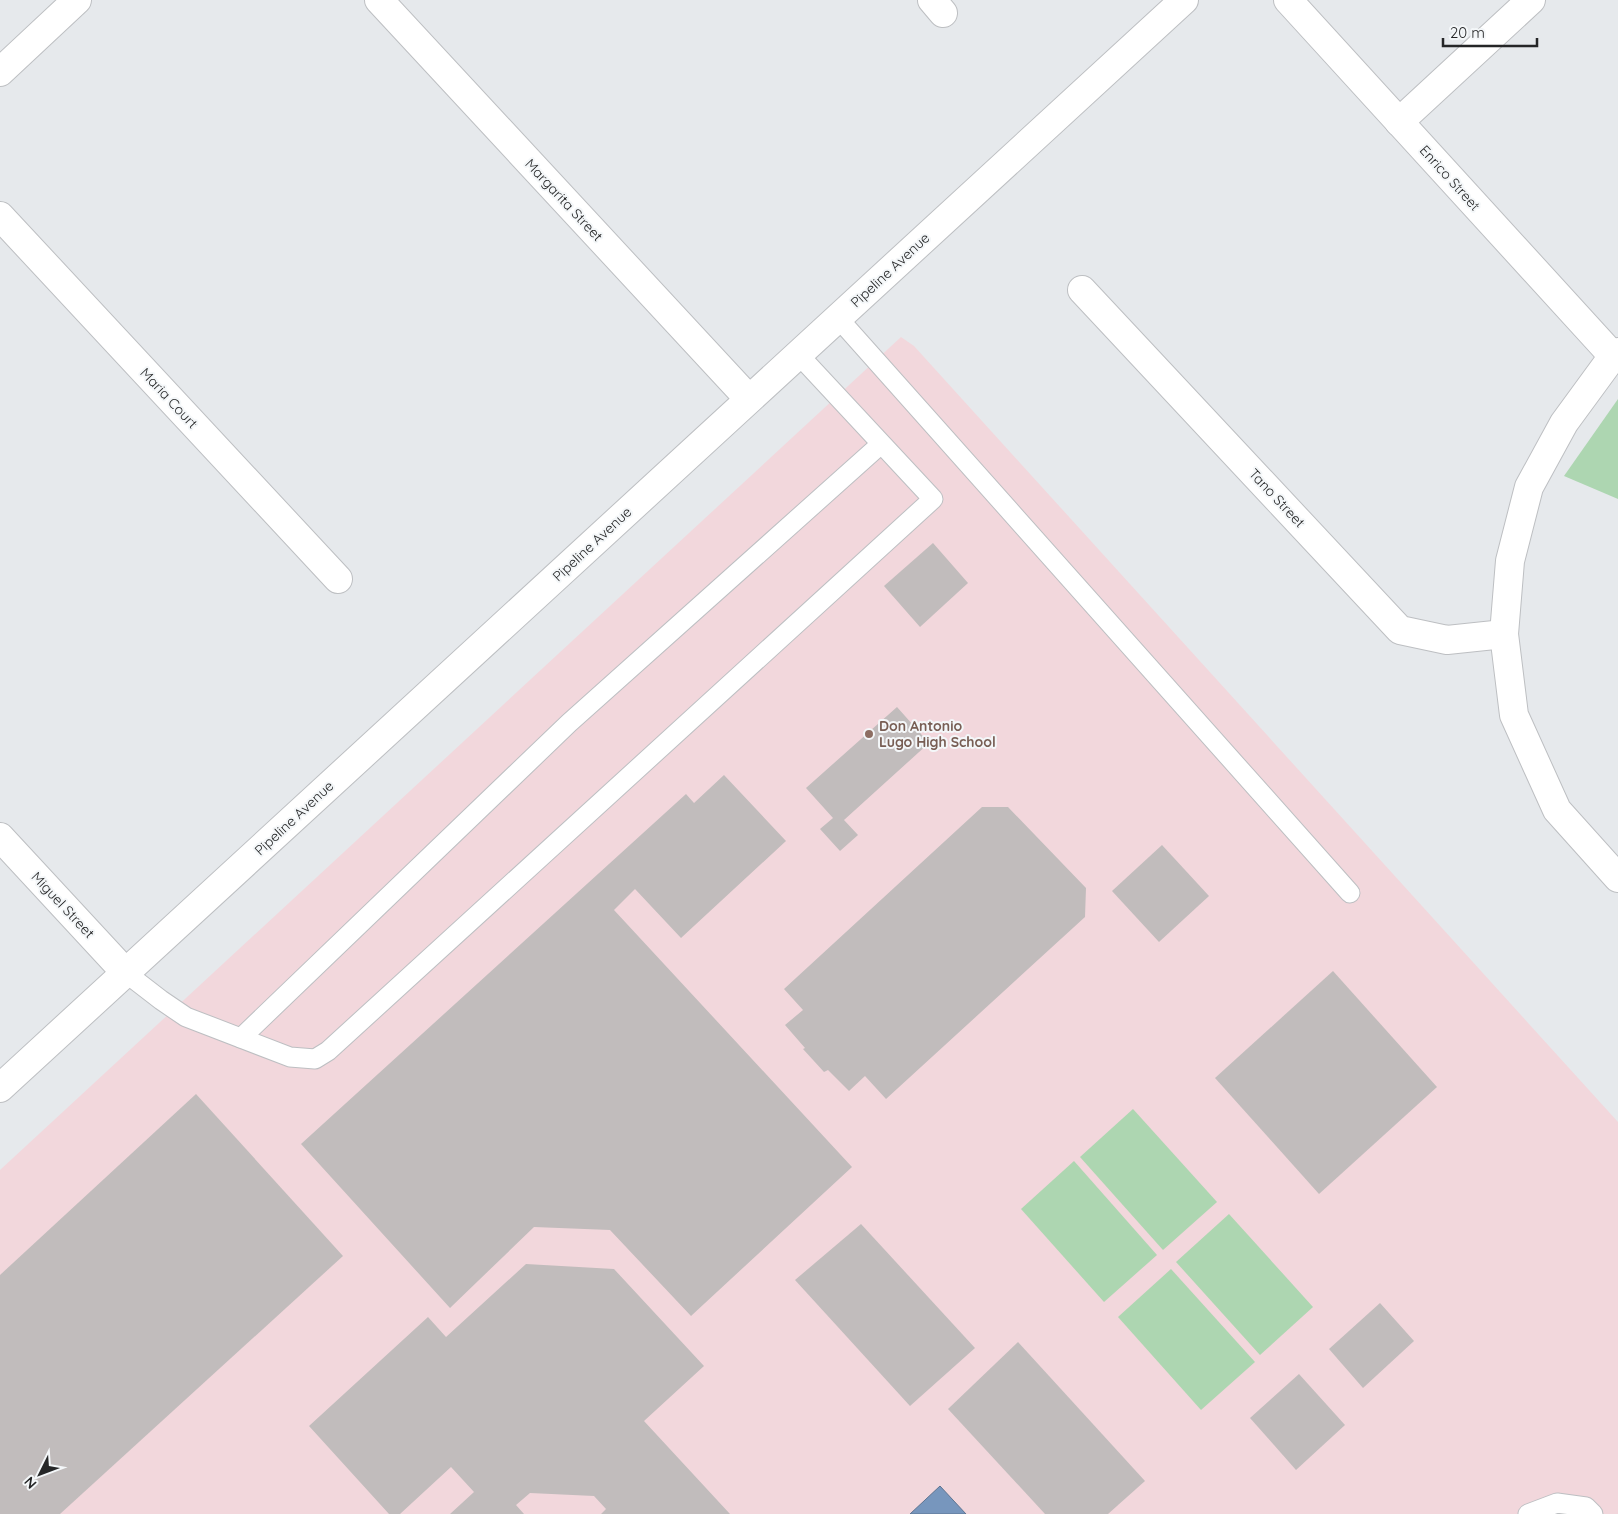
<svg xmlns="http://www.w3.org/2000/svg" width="1618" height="1514" font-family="Quicksand,sans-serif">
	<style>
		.education { fill: #f2d7dc }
		.green { fill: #add6b1 }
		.water { fill: #7796bd; stroke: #5e7490 }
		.building { fill: #c1bcbc }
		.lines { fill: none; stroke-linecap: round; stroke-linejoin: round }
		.service-casing { stroke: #bdbfc2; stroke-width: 21 }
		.minor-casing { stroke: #bdbfc2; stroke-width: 30 }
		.secondary-casing { stroke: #bdbfc2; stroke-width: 30 }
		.service { stroke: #fff; stroke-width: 19 }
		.minor { stroke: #fff; stroke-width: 28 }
		.secondary { stroke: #fff; stroke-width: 28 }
		.education-dot { fill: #8d6e63; stroke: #f4f7f9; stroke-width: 2 }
		.labels { text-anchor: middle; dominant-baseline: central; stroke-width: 4; stroke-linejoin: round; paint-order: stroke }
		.street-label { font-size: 14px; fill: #252627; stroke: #f4f7f9 }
		.education-label { font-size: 14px; font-weight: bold; fill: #785e54; stroke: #f4f7f9; text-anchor: start }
	</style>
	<rect width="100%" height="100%" fill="#e6e9ec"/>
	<polygon class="education" points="901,337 914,346 1618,1122 1618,1514 0,1514 0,1170"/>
	<g class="green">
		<polygon points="1618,399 1618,499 1564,476"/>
		<polygon points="1133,1109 1217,1202 1163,1250 1080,1157"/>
		<polygon points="1074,1161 1157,1255 1104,1302 1021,1209"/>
		<polygon points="1229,1214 1313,1307 1260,1355 1176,1262"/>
		<polygon points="1171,1269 1255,1362 1201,1410 1118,1317"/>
	</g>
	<polygon class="water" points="940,1486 966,1514 910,1514"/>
	<g class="building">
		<polygon points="933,543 968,583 920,627 884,586"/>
		<polygon points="897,707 929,743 844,820 858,835 840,851 820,829 833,818 806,788"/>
		<polygon points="724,775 786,841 681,938 635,889 614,910 852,1167 691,1316 610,1230 534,1227 450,1308 301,1144 686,794 694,803"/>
		<polygon points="982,807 1008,807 1086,888 1085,917 886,1099 865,1076 849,1091 828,1070 824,1072 803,1049 805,1048 785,1025 803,1010 784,989"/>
		<polygon points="1162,845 1209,896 1159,942 1112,891"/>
		<polygon points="1333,971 1437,1087 1319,1194 1215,1078"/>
		<polygon points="196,1094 343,1256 60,1514 0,1514 0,1275"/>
		<polygon points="861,1224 975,1348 910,1406 795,1280"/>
		<polygon points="526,1264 614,1269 704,1366 644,1421 730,1514 601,1514 606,1509 594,1496 530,1493 516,1505 524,1514 450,1514 474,1492 451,1467 400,1514 389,1514 309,1426 428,1317 446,1337"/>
		<polygon points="1380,1303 1414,1341 1363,1388 1329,1349"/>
		<polygon points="1018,1342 1145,1481 1108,1514 1045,1514 948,1409"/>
		<polygon points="1299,1374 1345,1425 1296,1470 1250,1418"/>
	</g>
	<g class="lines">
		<defs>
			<g id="service">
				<polyline points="838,318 1350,893"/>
				<polyline points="126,973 161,1000 186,1017 290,1057 315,1059 328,1051 933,499 798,354"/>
				<polyline points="241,1038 569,723 881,444"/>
				<polyline points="1528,1514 1557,1503 1586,1507 1593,1514"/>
			</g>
			<g id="minor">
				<polyline points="379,0 749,399"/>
				<polyline points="932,0 943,13"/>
				<polyline points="1288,0 1613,356"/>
				<polyline points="0,72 77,0"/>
				<polyline points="1399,122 1531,0"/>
				<polyline points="0,216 338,579"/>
				<polyline points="1082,290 1400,630 1447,640 1504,634"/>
				<polyline points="1618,352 1613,356 1564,423 1529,487 1510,561 1504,634 1514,715 1557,810 1618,878"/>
				<polyline points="0,837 126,973"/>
			</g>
			<polyline id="secondary" points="0,1088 1184,0"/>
		</defs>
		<use href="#service" class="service-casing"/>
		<use href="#minor" class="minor-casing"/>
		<use href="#secondary" class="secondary-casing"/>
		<use href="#service" class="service"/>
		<use href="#minor" class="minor"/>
		<use href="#secondary" class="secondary"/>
	</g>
	<circle class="education-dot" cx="869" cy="734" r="5"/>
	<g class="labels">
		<g class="street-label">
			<text transform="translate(1450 178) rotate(48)">Enrico Street</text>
			<text transform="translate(564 200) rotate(47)">Margarita Street</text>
			<text transform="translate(890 270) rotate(-43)">Pipeline Avenue</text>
			<text transform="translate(169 398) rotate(47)">Maria Court</text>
			<text transform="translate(1277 498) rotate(47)">Tano Street</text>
			<text transform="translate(592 544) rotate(-43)">Pipeline Avenue</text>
			<text transform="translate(294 818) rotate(-43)">Pipeline Avenue</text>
			<text transform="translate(63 905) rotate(47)">Miguel Street</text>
		</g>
		<g class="education-label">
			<text x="879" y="726">Don Antonio<tspan x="879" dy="16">Lugo High School</tspan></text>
		</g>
	</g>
	<g transform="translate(40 1474) rotate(228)" stroke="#f4f7f9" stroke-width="4" paint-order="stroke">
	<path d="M0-4L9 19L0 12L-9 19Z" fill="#252627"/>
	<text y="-8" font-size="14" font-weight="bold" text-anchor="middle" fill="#252627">N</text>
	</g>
	<path d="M1443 38v8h94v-8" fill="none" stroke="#252627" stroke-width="2.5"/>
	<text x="1450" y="38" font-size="15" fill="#252627" stroke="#f4f7f9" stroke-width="4" paint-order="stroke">20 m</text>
</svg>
